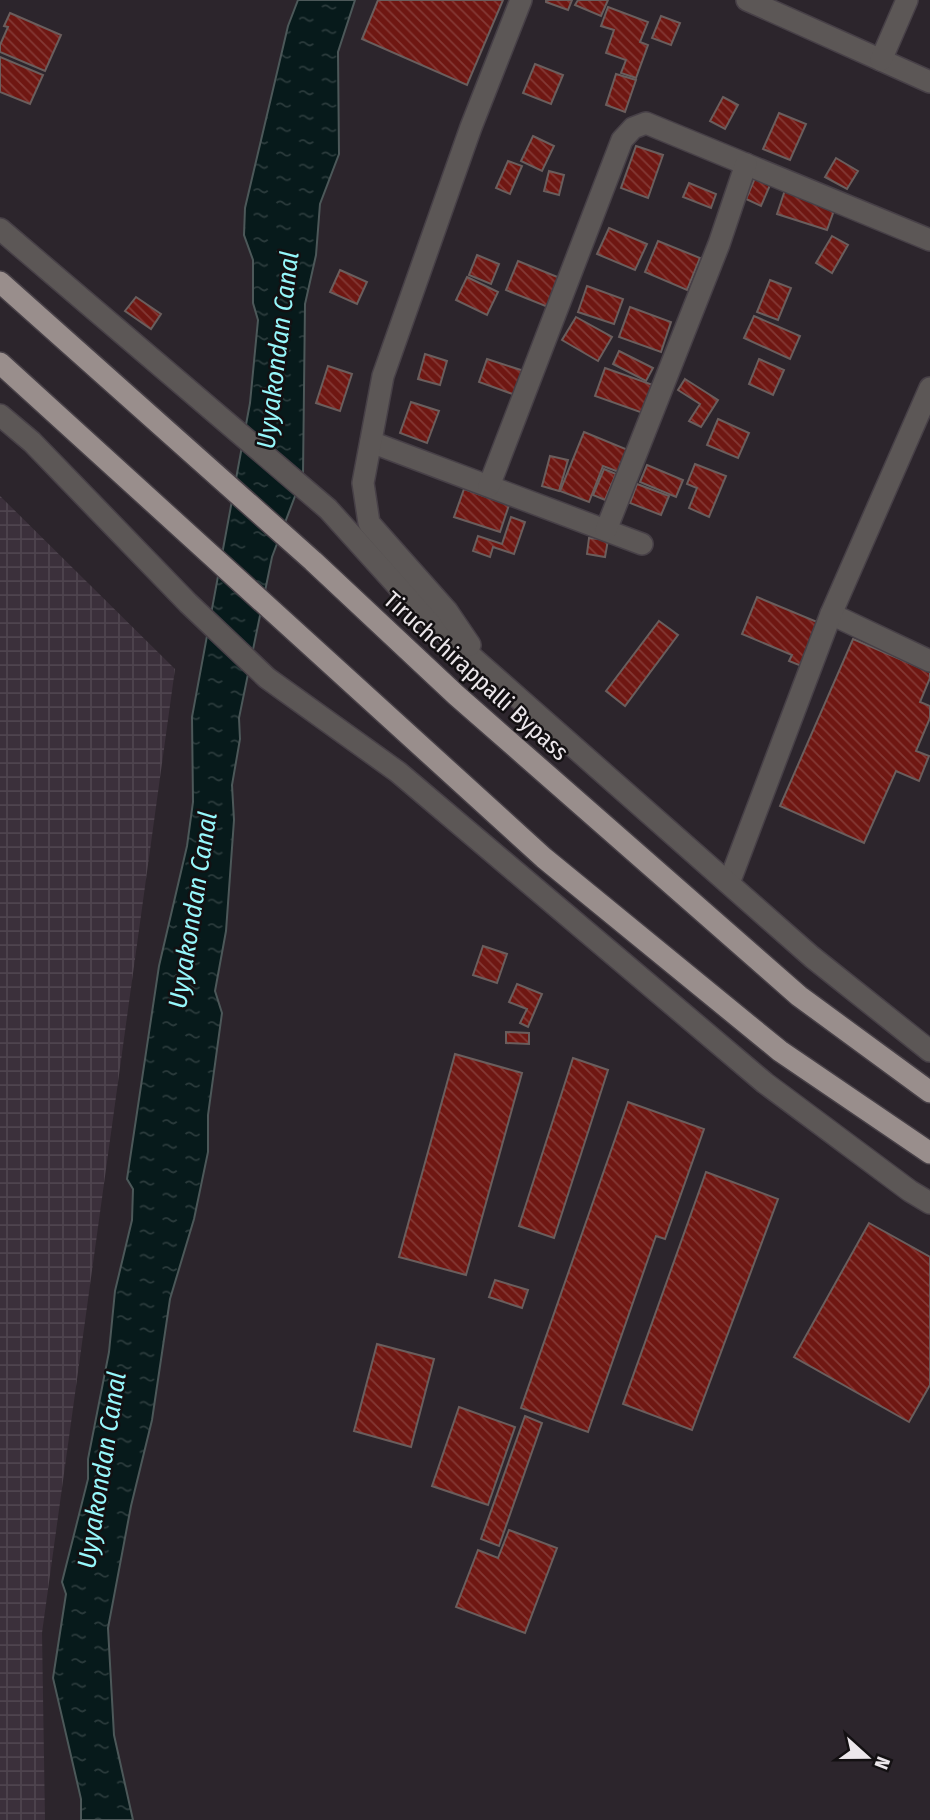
<svg xmlns="http://www.w3.org/2000/svg" width="930" height="1820" font-family="'Fira Sans Condensed',sans-serif">
	<style>
		.industrial { fill: url(#industrial-grid) }
		.water { fill: url(#water-ripples); stroke: #4c5859; stroke-width: 2 }
		.building { fill: url(#building-back-hatch); stroke: #6a5e5d; stroke-width: 2 }
		.lines { fill: none; stroke-linecap: round; stroke-linejoin: round }
		.minor-casing { stroke: #474047; stroke-width: 24 }
		.tertiary-casing { stroke: #474047; stroke-width: 24 }
		.trunk-casing { stroke: #474047; stroke-width: 24 }
		.minor { stroke: #5c5756; stroke-width: 21 }
		.tertiary { stroke: #5c5756; stroke-width: 21 }
		.trunk { stroke: #998e8c; stroke-width: 21 }
		.labels { text-anchor: middle; dominant-baseline: central; stroke-width: 5; stroke-linejoin: round; paint-order: stroke }
		.street-label { font-size: 24px; fill: #ece7eb; stroke: #131012 }
		.water-label { font-size: 26px; font-style: italic; fill: #96f7fb; stroke: #131012 }
	</style>
	<defs>
		<pattern id="industrial-grid" width="8" height="8" patternUnits="userSpaceOnUse" patternTransform="scale(1.75)"><rect width="8" height="8" fill="#3b303b"/><path d="M0 4h8M4 0v8" fill="none" stroke="#4e444e"/></pattern>
		<pattern id="water-ripples" width="26" height="14" patternUnits="userSpaceOnUse" patternTransform="scale(1.75)"><rect width="26" height="14" fill="#071a1b"/><path d="M2 4q2-2 4 0t4 0M15 11q2-2 4 0t4 0" fill="none" stroke="#2b3b3c"/></pattern>
		<pattern id="building-back-hatch" width="6" height="6" patternUnits="userSpaceOnUse" patternTransform="scale(1.75)"><rect width="6" height="6" fill="#6f1712"/><path d="M-1 5l2 2M0 0l6 6M5-1l2 2" fill="none" stroke="#843935"/></pattern>
	</defs>
	<rect width="100%" height="100%" fill="#2c252c"/>
	<polygon class="industrial" points="0,496 175,669 42,1633 45,1820 0,1820"/>
	<polygon class="water" points="298,0 355,0 338,52 339,154 320,204 316,255 305,304 303,475 272,557 239,718 240,739 232,785 234,820 226,931 215,991 222,1013 208,1115 208,1152 194,1219 170,1299 152,1420 131,1506 108,1628 114,1735 133,1820 81,1820 81,1799 53,1678 66,1594 62,1582 88,1479 88,1459 109,1352 115,1291 132,1220 133,1189 127,1179 159,966 187,846 193,802 192,717 250,403 258,320 253,303 253,260 244,235 245,208 288,26"/>
	<g class="building">
		<polygon points="378,0 503,0 467,85 362,39"/>
		<polygon points="546,0 572,0 568,10 546,2"/>
		<polygon points="578,0 608,0 601,16 575,5"/>
		<polygon points="608,7 648,22 640,42 648,45 636,78 621,73 626,60 606,53 614,30 601,26"/>
		<polygon points="10,13 61,35 45,71 0,52 0,45 8,27 4,26"/>
		<polygon points="661,16 680,23 671,45 652,38"/>
		<polygon points="0,57 43,75 30,104 0,92"/>
		<polygon points="535,64 563,75 551,104 523,93"/>
		<polygon points="616,74 636,80 625,112 606,105"/>
		<polygon points="723,97 738,105 725,129 710,121"/>
		<polygon points="779,113 806,124 790,160 763,149"/>
		<polygon points="533,136 554,146 542,171 521,161"/>
		<polygon points="636,146 663,155 648,198 621,188"/>
		<polygon points="836,158 858,171 847,189 825,177"/>
		<polygon points="508,161 522,166 510,194 496,188"/>
		<polygon points="549,171 564,175 559,195 544,191"/>
		<polygon points="758,171 773,178 761,206 746,199"/>
		<polygon points="689,183 716,194 711,208 683,197"/>
		<polygon points="787,184 837,202 827,230 777,214"/>
		<polygon points="609,228 647,244 635,270 597,254"/>
		<polygon points="832,236 848,245 832,273 816,263"/>
		<polygon points="658,241 700,258 687,290 645,272"/>
		<polygon points="477,255 499,264 491,284 469,275"/>
		<polygon points="518,261 560,278 548,307 506,290"/>
		<polygon points="340,270 367,282 357,304 330,292"/>
		<polygon points="467,277 498,292 487,315 456,300"/>
		<polygon points="770,280 791,288 778,320 757,312"/>
		<polygon points="587,286 623,299 614,324 578,312"/>
		<polygon points="136,297 161,314 151,329 125,311"/>
		<polygon points="630,307 671,322 661,352 619,337"/>
		<polygon points="754,316 800,336 790,359 744,338"/>
		<polygon points="576,317 612,337 598,361 562,340"/>
		<polygon points="619,351 653,368 646,381 613,364"/>
		<polygon points="425,354 447,361 440,385 418,379"/>
		<polygon points="487,359 527,372 518,396 479,382"/>
		<polygon points="759,359 784,370 773,395 749,384"/>
		<polygon points="328,366 352,374 340,411 316,403"/>
		<polygon points="605,368 653,385 643,413 595,396"/>
		<polygon points="685,379 718,400 701,427 689,421 700,404 678,390"/>
		<polygon points="411,402 439,411 427,443 400,433"/>
		<polygon points="718,419 749,433 738,458 707,445"/>
		<polygon points="584,432 628,450 619,472 603,466 589,502 560,491"/>
		<polygon points="550,456 568,460 559,491 542,486"/>
		<polygon points="695,464 726,476 709,517 689,508 697,488 687,484"/>
		<polygon points="647,465 683,480 676,497 640,482"/>
		<polygon points="604,469 616,474 605,500 593,495"/>
		<polygon points="637,484 669,496 661,515 630,503"/>
		<polygon points="464,489 509,505 500,532 454,517"/>
		<polygon points="511,517 525,522 514,554 493,547 490,557 473,551 478,536 502,544"/>
		<polygon points="589,538 608,540 605,557 587,554"/>
		<polygon points="757,597 822,624 804,667 789,661 792,655 742,634"/>
		<polygon points="659,621 678,635 625,706 606,691"/>
		<polygon points="853,639 930,672 930,678 920,702 930,706 930,718 916,751 929,756 919,781 896,771 864,843 780,806"/>
		<polygon points="483,946 507,954 497,983 473,975"/>
		<polygon points="517,984 542,994 528,1027 520,1023 527,1009 509,1002"/>
		<polygon points="506,1032 529,1033 529,1044 506,1043"/>
		<polygon points="455,1054 522,1073 466,1275 399,1257"/>
		<polygon points="573,1058 608,1070 554,1238 519,1226"/>
		<polygon points="628,1102 704,1129 665,1239 656,1236 588,1432 521,1408"/>
		<polygon points="706,1172 778,1199 692,1430 623,1404"/>
		<polygon points="869,1223 930,1257 930,1385 909,1422 794,1357"/>
		<polygon points="495,1280 528,1290 522,1308 489,1297"/>
		<polygon points="377,1344 434,1359 411,1447 354,1431"/>
		<polygon points="459,1407 515,1427 488,1505 432,1486"/>
		<polygon points="525,1416 542,1423 499,1546 481,1539"/>
		<polygon points="509,1530 557,1548 525,1633 456,1607 478,1550 498,1558"/>
	</g>
	<g class="lines">
		<defs>
			<g id="minor">
				<polyline points="747,0 930,82"/>
				<polyline points="881,60 907,0"/>
				<polyline points="371,442 642,544"/>
				<polyline points="489,486 622,140 633,128 646,123 930,240"/>
				<polyline points="606,530 719,244 746,164"/>
				<polyline points="831,614 930,661"/>
				<polyline points="729,883 831,614 930,388"/>
			</g>
			<g id="tertiary">
				<polyline points="0,229 328,509 422,613 812,957 930,1051"/>
				<polyline points="0,415 32,442 188,603 267,678 398,772 765,1083 910,1191 930,1203"/>
				<polyline points="470,645 447,611 369,523 363,483 383,376 471,127 521,0"/>
			</g>
			<g id="trunk">
				<polyline points="0,282 313,561 456,695 799,996 930,1092"/>
				<polyline points="0,363 544,858 780,1051 930,1153"/>
			</g>
		</defs>
		<use href="#minor" class="minor-casing"/>
		<use href="#tertiary" class="tertiary-casing"/>
		<use href="#trunk" class="trunk-casing"/>
		<use href="#minor" class="minor"/>
		<use href="#tertiary" class="tertiary"/>
		<use href="#trunk" class="trunk"/>
	</g>
	<g class="labels">
		<g class="street-label">
			<text transform="translate(476 676) rotate(42)">Tiruchchirappalli Bypass</text>
		</g>
		<g class="water-label">
			<text transform="translate(278 350) rotate(-83)">Uyyakondan Canal</text>
			<text transform="translate(193 910) rotate(-81)">Uyyakondan Canal</text>
			<text transform="translate(102 1470) rotate(-81)">Uyyakondan Canal</text>
		</g>
	</g>
	<g transform="translate(867 1757) rotate(111)" stroke="#131012" stroke-width="5" paint-order="stroke">
	<path d="M0-5L12 26L0 18L-12 26Z" fill="#ece7eb"/>
	<text y="-10" font-size="19" font-weight="bold" text-anchor="middle" fill="#ece7eb">N</text>
	</g>
</svg>
